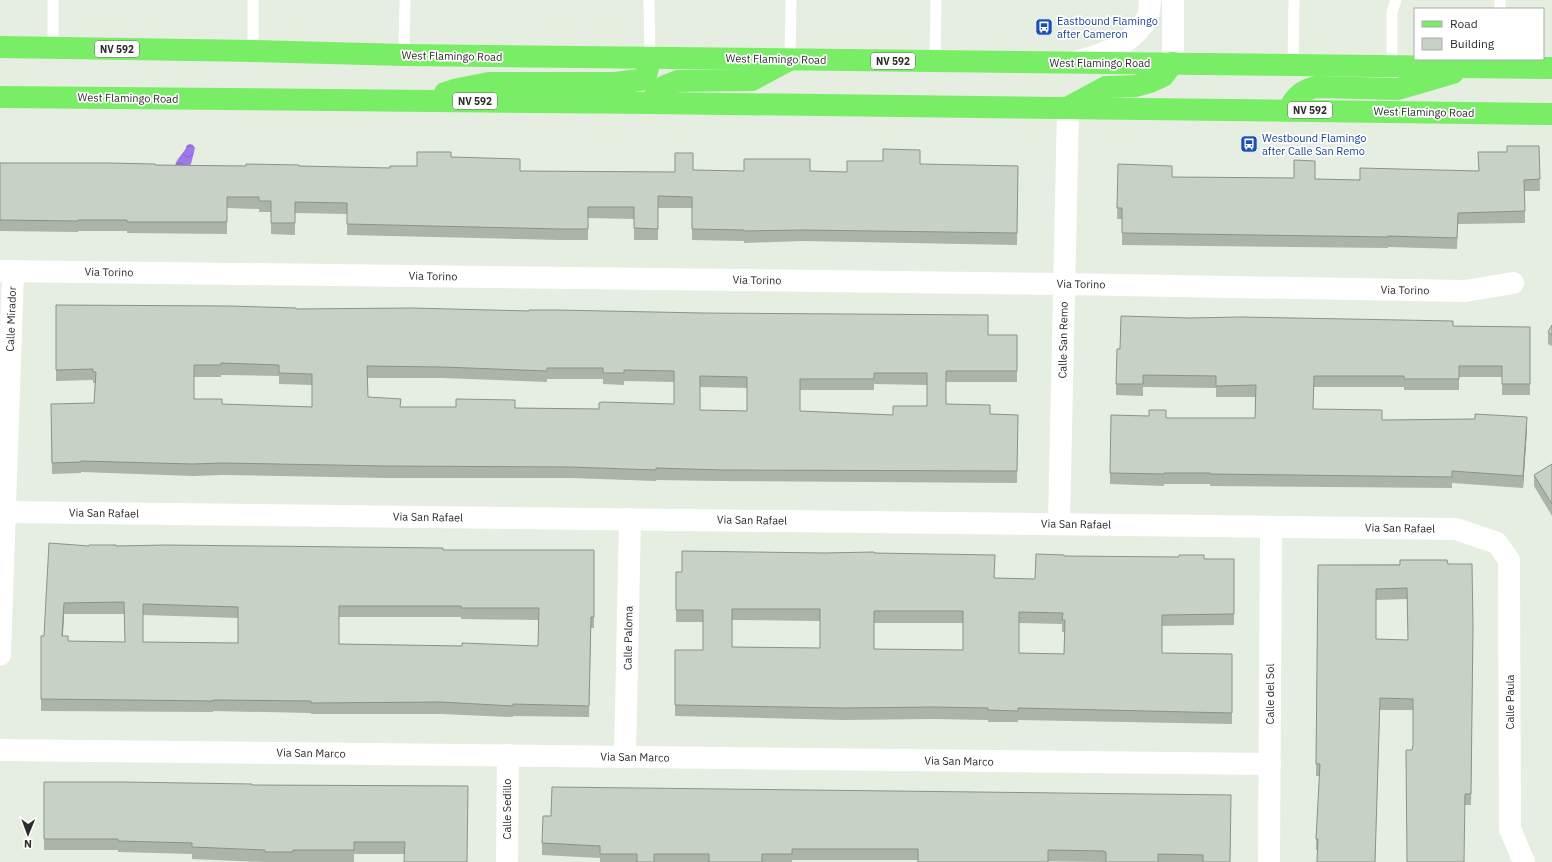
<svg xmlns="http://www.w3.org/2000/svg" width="1552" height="862" font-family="'IBM Plex Sans',sans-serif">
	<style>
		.water { fill: url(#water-waves) }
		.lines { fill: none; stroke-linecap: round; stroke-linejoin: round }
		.lane { stroke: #fff; stroke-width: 11 }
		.street { stroke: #fff; stroke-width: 22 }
		.secondary { stroke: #fff; stroke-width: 22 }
		.primary { stroke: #79ed66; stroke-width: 22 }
		.wall { fill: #acb4a9; fill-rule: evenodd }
		.shaded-wall { fill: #8c928a }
		.building { fill: #c8d1c5; stroke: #8c928a; fill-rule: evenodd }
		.labels { text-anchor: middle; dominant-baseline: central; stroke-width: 3.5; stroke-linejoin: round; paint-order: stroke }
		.shield { fill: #fff; stroke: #6c6c6c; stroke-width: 1 }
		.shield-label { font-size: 10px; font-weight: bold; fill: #2d2d2d }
		.transit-label { font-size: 11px; fill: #164399; stroke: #fff; text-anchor: start }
		.street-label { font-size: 11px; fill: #2d2d2d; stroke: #fff }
	</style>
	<defs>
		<pattern id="water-waves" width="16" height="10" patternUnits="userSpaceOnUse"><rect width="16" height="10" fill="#a177ec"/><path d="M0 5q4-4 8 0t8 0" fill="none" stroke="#8462c0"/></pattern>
	</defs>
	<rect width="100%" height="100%" fill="#e5eee0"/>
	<path class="water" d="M190,144L193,145L195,148L191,164L185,168L175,166C177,157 185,153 187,145Z"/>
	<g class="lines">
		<g class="lane">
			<polyline points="53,0 53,48"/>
			<polyline points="649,0 650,58"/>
			<polyline points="1500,9 1500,0"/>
			<polyline points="253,51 253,0"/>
			<polyline points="404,55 405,0"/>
			<polyline points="790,59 791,0"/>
			<polyline points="935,61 936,0"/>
			<polyline points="1293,65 1294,0"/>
			<polyline points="1392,66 1392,12 1396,0"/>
		</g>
		<g class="street">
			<polyline points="0,271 1064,284 1465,291 1513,283"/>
			<polyline points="5,512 1456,529 1497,543 1509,560 1510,829 1524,862"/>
			<polyline points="1059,524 1068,108"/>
			<polyline points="0,655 13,271"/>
			<polyline points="0,750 1270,764"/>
			<polyline points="625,757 630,519"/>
			<polyline points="507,862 508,755"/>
			<polyline points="1269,862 1271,527"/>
		</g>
		<g class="secondary">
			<polyline points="1173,0 1173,63"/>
			<path d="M1078,61C1103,55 1134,43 1147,18C1150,12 1149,6 1150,0"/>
		</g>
		<g class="primary">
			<polyline points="0,47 253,51 404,55 1552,68"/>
			<polyline points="445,93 458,89 489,83 615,83 640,80 646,76 650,58"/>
			<polyline points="0,97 651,103 1552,114"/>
			<polyline points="651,103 655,95 665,86 678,81 752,80 789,60"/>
			<polyline points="1069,107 1106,87 1136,86 1150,82 1163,76 1173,63"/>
			<path d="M1289,110C1294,97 1302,90 1316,87L1398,89L1453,73"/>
		</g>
	</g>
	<g class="wall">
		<polygon points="1539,146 1540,191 1525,191 1525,223 1458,224 1457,249 1388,247 1388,248 1122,245 1122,219 1117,219 1118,164 1172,177 1360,180 1478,171 1507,152"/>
		<polygon points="451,157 520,171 675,172 693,170 744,171 810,171 847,172 920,164 1018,177 1017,245 803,241 744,243 744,241 692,240 692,208 658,208 658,240 634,240 634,219 588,218 588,240 560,240 347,235 347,214 295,213 295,235 271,234 271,212 259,212 259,209 227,208 227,234 127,233 127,231 78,231 78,232 0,231 0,163 246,166 299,166 390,168 417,166"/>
		<path d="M56,305L296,309L988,335H1017V382H946V404L990,414L1018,415L1017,483L721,481L656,480V481L571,478H386L222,475L193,476L81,472V473L52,474L51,415L94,403L95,383H93V380L56,381ZM221,375L279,376V384L312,385V407L222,404L194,399V377H221ZM367,378H442L547,382V379H603V384L624,385V381L674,382V404L599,409L515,408L401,407L368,397ZM874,384L927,385V406L893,415L800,411V390H874ZM700,387L747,388V411L700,410Z"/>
		<polygon points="1552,325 1552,346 1548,344 1548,332"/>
		<polygon points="1453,326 1530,327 1530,395 1502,395 1502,377 1459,377 1459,390 1404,390 1404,387 1314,387 1313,409 1382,420 1527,429 1523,488 1452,483 1452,488 1210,486 1210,484 1164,484 1164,486 1110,484 1110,473 1166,418 1255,418 1255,397 1216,397 1216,388 1143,387 1143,396 1116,395 1116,384 1120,349"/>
		<polygon points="1552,464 1552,516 1534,486 1534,475"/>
		<path d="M89,546L443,550H594V628H591L589,717L513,716V717L441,714H311V713L213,711V712L41,711V636H44ZM64,614H124L125,642L68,641L63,636ZM143,615L238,618V643L143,642ZM339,617H461V619L538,620V646H462L339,644Z"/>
		<path d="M824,553H874L994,578L1035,579L1064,556L1204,559H1234V625L1162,626V653L1232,654V724L1018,720V722H988V720L934,719L843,720L675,716V650H703V622H676V572H682ZM732,620L820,621V648L732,647ZM874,623H963V650L874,649ZM1019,623L1062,624V632H1065L1064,654L1019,653Z"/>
		<path d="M1448,564L1473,639L1471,805H1465L1413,745V710H1380L1375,862H1317V850H1316V839L1320,776H1316L1318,565ZM1407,599L1408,640L1376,639V600Z"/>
		<polygon points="44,782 252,785 468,786 404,854 354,854 354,862 265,862 192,859 192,854 118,852 118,850 44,850"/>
		<polygon points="1231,795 1230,862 1104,862 918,860 792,860 792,862 600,862 600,858 542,855 542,843 551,816"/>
	</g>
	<g class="shaded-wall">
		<polygon points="1527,417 1527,429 1523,488 1523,476"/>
		<polygon points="64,603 64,614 62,647 62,636"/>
	</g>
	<g class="building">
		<polygon points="1507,146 1539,146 1540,179 1524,180 1525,211 1458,213 1457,238 1388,236 1388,237 1122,233 1122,208 1117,208 1118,164 1172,166 1172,177 1294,178 1294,160 1315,161 1315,179 1360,180 1360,168 1479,171 1478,152 1507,152"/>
		<polygon points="883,149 920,150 920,164 1018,166 1017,233 803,230 744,231 744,230 692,229 692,197 658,196 658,229 634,228 634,207 588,207 588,229 560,229 347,224 347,203 295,202 295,223 271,223 271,201 259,201 259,197 227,197 227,222 127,222 127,220 78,220 78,221 0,220 0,163 108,163 155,164 155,165 246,166 246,164 299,165 299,166 390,168 390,166 417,166 417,152 451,152 451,157 520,159 520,171 675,172 675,153 693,153 693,170 744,171 744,159 810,159 810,171 847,172 847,161 883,161"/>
		<path d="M56,305L229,306L296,308V309L412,308L529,311V310H557L702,313L988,315V335H1017V371H946V404L990,405V414L1018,415L1017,471L721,470L656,468V470L571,467L386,466L222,463L193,464L81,461V462L52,463L51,404L94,403L96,372H93V369L56,370ZM221,363L279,365V373L312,374V407L222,404V399H194V365H221ZM367,366L442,367L547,371V368H603V373H624V370L674,371V404L602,402L599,403V409L515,408V400L456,399V407H400L401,399L368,397ZM874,373H927V406H893V415L800,411V379H874ZM700,376L747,377V411L700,410Z"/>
		<polygon points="1121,316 1190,318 1241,317 1453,321 1453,326 1530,327 1530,384 1502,384 1502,366 1459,366 1459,379 1404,379 1404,376 1314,376 1313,409 1382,410 1382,420 1475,419 1475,414 1527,417 1523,476 1452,471 1452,477 1210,474 1210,473 1164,473 1164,474 1110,473 1111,415 1149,416 1149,410 1166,410 1166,418 1255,418 1256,385 1216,386 1216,376 1143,375 1143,384 1116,384 1117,349 1120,349"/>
		<polygon points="1552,325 1552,335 1548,332"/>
		<polygon points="1552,464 1552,504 1534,475"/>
		<path d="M49,543L89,546V545H116V546L165,545L443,548V550H594V617H591L589,706L513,704V706L441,702L311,703V701L213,700V701L41,699V636H44ZM124,602L125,642L68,641V636H62L64,603ZM143,604L238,607V643L143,642ZM339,606H461V608H539L538,646L462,643V646L339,644Z"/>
		<path d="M682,551L824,553L874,552V553L995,555L994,578L1035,579L1036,554L1064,555V556L1179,557V555H1204V559H1234V614L1162,615V653L1232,654V713L1018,708V711L988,710V708L934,707L843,708L675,705V650H703V610H676V572H682ZM732,609H820V648L732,647ZM874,611H963V650L874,649ZM1019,612L1063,613L1062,620H1065L1064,654L1019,653Z"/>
		<path d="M1400,560H1447L1448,564H1472L1473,627L1471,794H1465L1464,862H1407L1406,750H1412L1413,745V699L1380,698L1375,862H1317L1318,839H1316L1320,764H1316L1318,565H1400ZM1407,588L1408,640L1376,639V589Z"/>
		<polygon points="44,782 123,782 252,784 252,785 468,786 467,862 404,862 405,842 354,842 354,850 293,850 293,852 265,852 265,850 192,847 192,843 118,841 118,839 44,839"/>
		<polygon points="552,787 1231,795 1230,862 1203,862 1203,855 1158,854 1158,862 1106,862 1106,852 1104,852 1104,851 1048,850 1048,862 918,862 918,849 792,849 792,854 762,854 762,862 709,862 709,854 654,854 654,862 637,862 637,854 600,854 600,846 542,843 543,816 551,816"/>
	</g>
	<defs>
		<symbol id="bus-square" viewBox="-11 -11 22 22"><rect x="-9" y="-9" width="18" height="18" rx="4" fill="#1a4fb4" stroke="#fff"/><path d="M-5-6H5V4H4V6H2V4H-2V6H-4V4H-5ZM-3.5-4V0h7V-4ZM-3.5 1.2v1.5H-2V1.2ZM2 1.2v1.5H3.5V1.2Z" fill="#fff"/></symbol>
	</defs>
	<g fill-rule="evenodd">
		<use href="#bus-square" x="1034" y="17" width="20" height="20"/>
		<use href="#bus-square" x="1239" y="134" width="20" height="20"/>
	</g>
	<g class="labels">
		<g class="shield">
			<rect x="95" y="41" width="44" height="16" rx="3"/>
			<rect x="871" y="53" width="44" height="16" rx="3"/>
			<rect x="453" y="93" width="44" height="16" rx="3"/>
			<rect x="1288" y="102" width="44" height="16" rx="3"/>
		</g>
		<g class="shield-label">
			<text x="117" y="49">NV 592</text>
			<text x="893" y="61">NV 592</text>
			<text x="475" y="101">NV 592</text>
			<text x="1310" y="110">NV 592</text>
		</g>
		<g class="transit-label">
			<text x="1057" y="21">Eastbound Flamingo<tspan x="1057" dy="13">after Cameron</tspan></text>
			<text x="1262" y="138">Westbound Flamingo<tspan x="1262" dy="13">after Calle San Remo</tspan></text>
		</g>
		<g class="street-label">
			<text transform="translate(452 56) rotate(1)">West Flamingo Road</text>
			<text transform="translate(776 59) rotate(1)">West Flamingo Road</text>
			<text x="1100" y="63">West Flamingo Road</text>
			<text transform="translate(128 98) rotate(1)">West Flamingo Road</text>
			<text transform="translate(1424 112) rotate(1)">West Flamingo Road</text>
			<text transform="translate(109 272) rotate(1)">Via Torino</text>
			<text transform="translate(433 276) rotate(1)">Via Torino</text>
			<text transform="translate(757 280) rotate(1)">Via Torino</text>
			<text transform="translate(1081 284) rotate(1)">Via Torino</text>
			<text transform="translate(1405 290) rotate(1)">Via Torino</text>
			<text transform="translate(11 319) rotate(-88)">Calle Mirador</text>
			<text transform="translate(1063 340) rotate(-89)">Calle San Remo</text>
			<text transform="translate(104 513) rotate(1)">Via San Rafael</text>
			<text transform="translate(428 517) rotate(1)">Via San Rafael</text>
			<text transform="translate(752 520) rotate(1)">Via San Rafael</text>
			<text transform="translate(1076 524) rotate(1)">Via San Rafael</text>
			<text transform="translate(1400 528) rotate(1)">Via San Rafael</text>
			<text transform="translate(628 638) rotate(-89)">Calle Paloma</text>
			<text transform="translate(1270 694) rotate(-90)">Calle del Sol</text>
			<text transform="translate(1510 702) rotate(-90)">Calle Paula</text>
			<text transform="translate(311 753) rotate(1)">Via San Marco</text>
			<text transform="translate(635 757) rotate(1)">Via San Marco</text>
			<text transform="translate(959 761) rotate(1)">Via San Marco</text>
			<text transform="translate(507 809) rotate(-90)">Calle Sedillo</text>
		</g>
	</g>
	<rect x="1414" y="8" width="130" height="52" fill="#ffffff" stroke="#ababab"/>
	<rect x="1422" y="21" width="20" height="6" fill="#79ed66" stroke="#ababab"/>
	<text x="1450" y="28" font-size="12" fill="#2d2d2d">Road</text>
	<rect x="1422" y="38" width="20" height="12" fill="#c8d1c5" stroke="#ababab"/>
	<text x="1450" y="48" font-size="12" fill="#2d2d2d">Building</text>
	<g transform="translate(28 834) rotate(181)" stroke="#ffffff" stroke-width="3" paint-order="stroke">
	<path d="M0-3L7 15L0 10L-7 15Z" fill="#2d2d2d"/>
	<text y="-6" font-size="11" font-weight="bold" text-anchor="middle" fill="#2d2d2d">N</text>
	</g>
</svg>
